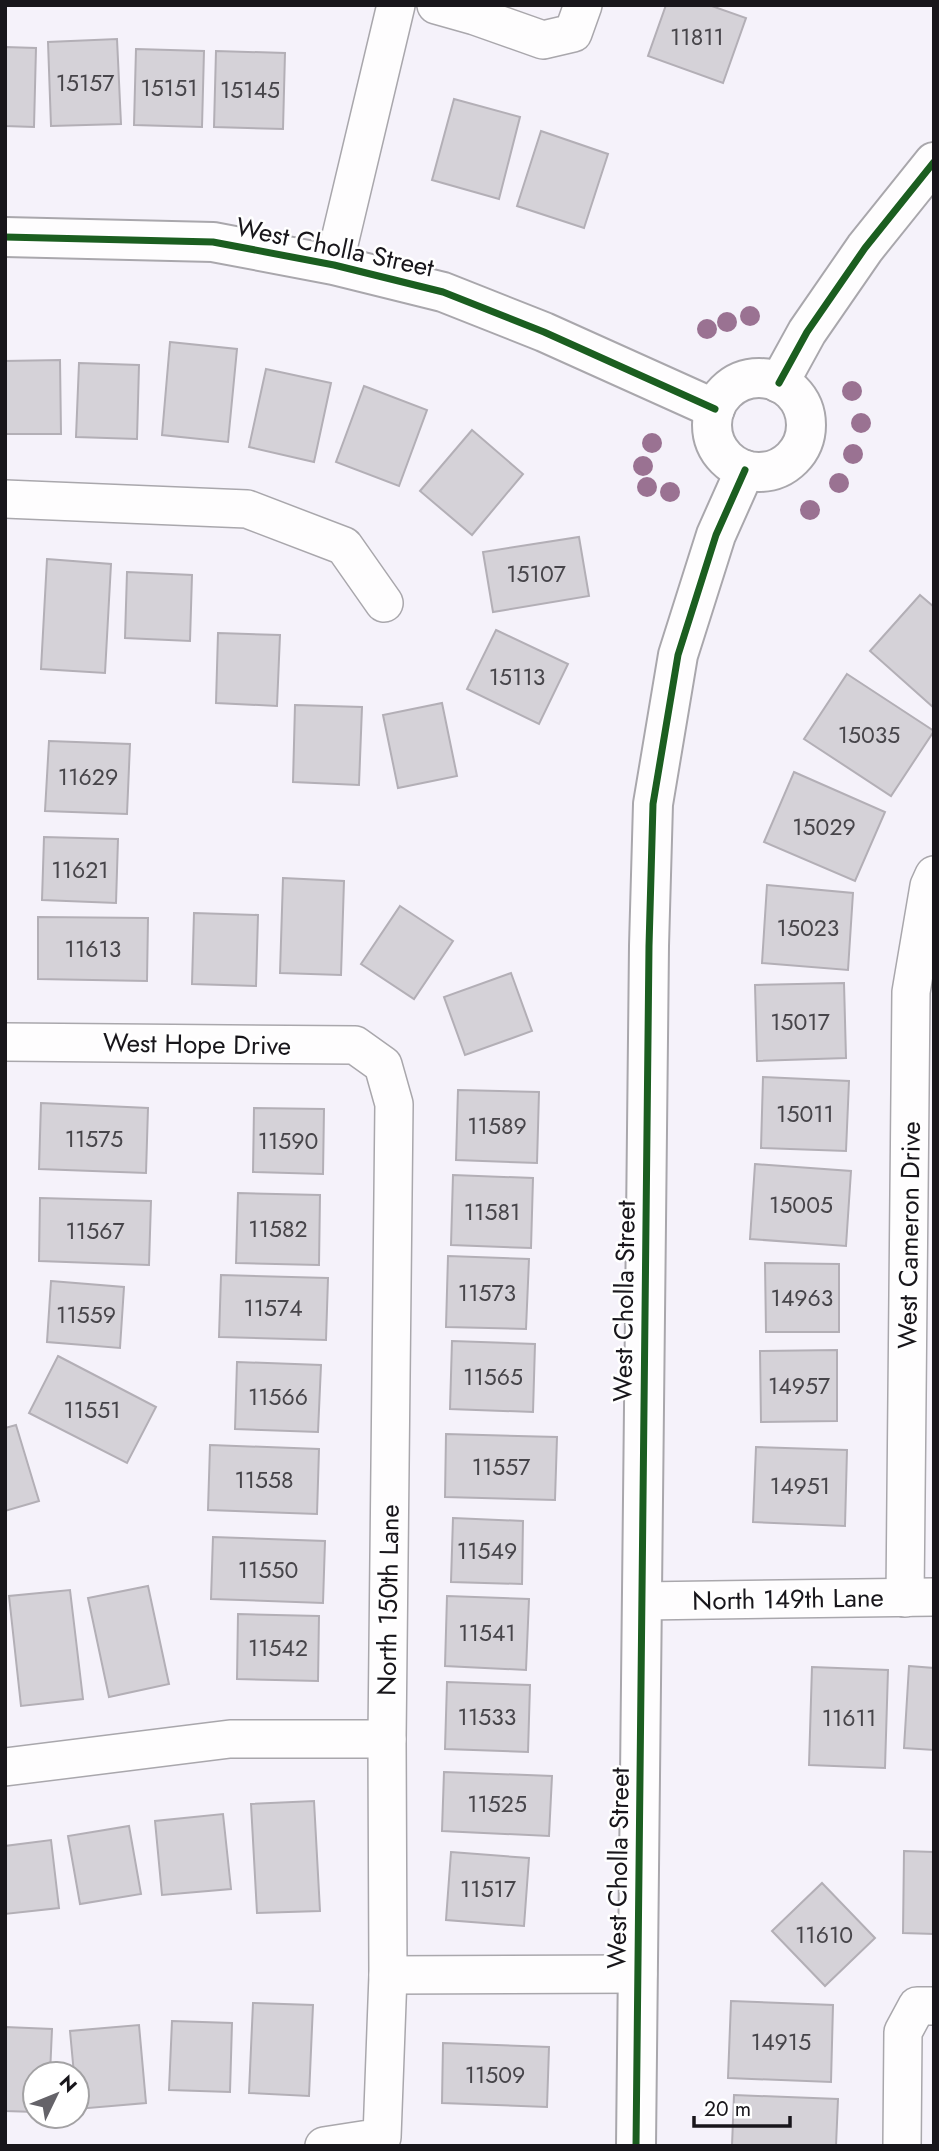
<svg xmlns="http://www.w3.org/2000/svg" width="939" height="2151" font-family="Jost,sans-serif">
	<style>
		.building { fill: #d5d2d8; stroke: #b3afb6; stroke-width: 2 }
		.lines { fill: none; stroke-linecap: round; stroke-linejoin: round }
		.minor-casing { stroke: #a9a7ac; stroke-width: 40 }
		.tertiary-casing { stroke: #a9a7ac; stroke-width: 42 }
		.minor { stroke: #fefdfe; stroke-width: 37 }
		.tertiary { stroke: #fefdfe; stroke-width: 38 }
		.cycleway-casing { stroke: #fff; stroke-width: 11 }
		.cycleway { stroke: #1b5e20; stroke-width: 7 }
		.tree { fill: #9a7292 }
		.labels { text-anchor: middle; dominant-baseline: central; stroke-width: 5; stroke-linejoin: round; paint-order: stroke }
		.number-label { font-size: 23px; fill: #47454a }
		.street-label { font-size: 26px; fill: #18161b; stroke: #fff }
	</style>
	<rect width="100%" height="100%" fill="#f5f2fa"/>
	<g class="building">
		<polygon points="666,5 709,5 746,18 723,83 648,56"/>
		<polygon points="117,39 121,124 51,126 48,42"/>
		<polygon points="5,47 36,48 34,127 5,126"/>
		<polygon points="136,49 204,51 202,127 134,125"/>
		<polygon points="216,51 285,53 283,129 214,127"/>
		<polygon points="454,99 520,117 499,199 432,180"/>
		<polygon points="541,131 608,154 584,228 517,206"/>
		<polygon points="170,342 237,349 228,442 162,435"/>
		<polygon points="60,360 61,434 5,434 5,361"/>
		<polygon points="79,363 139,365 137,439 76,437"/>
		<polygon points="266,369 331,383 314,462 249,447"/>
		<polygon points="364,386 427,410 399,486 336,462"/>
		<polygon points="472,430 523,474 472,535 420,491"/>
		<polygon points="579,537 589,596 493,612 483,552"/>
		<polygon points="47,559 111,564 105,673 41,669"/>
		<polygon points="127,572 192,575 190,641 125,638"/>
		<polygon points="920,595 934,607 934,708 870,651"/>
		<polygon points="496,630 568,664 539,724 467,689"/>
		<polygon points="218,633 280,635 277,706 216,703"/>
		<polygon points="847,674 934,731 891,796 804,739"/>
		<polygon points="442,703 457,776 398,788 383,715"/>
		<polygon points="295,705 362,707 359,785 293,782"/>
		<polygon points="49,741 130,744 127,814 45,811"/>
		<polygon points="794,772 885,812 855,881 764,842"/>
		<polygon points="44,837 118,839 116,903 42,900"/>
		<polygon points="283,878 344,881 341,975 280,973"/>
		<polygon points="767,885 853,893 848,970 762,963"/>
		<polygon points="400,906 453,941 414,999 361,964"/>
		<polygon points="194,913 258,915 256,986 192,984"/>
		<polygon points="38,917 148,918 147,981 38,979"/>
		<polygon points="511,973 532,1031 465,1055 444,997"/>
		<polygon points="844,983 846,1058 757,1061 755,985"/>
		<polygon points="763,1077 849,1081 846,1151 761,1148"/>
		<polygon points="458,1090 539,1092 537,1163 456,1160"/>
		<polygon points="41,1103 148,1108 146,1173 39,1169"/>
		<polygon points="254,1108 324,1109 323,1174 253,1172"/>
		<polygon points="755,1164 851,1171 846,1246 750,1239"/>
		<polygon points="453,1175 533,1178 531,1248 451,1245"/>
		<polygon points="238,1193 320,1195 319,1265 236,1263"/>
		<polygon points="40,1198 151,1201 149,1265 39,1261"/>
		<polygon points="448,1256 529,1259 526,1329 446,1327"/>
		<polygon points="765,1263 839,1264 839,1332 766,1332"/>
		<polygon points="221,1275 328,1278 326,1340 219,1337"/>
		<polygon points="51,1281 124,1287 120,1348 47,1342"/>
		<polygon points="452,1341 535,1344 533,1412 450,1409"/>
		<polygon points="837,1350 837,1421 761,1422 760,1351"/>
		<polygon points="58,1356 156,1407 127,1463 29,1413"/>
		<polygon points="237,1362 321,1365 318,1432 235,1429"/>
		<polygon points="16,1425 39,1501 5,1511 5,1428"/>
		<polygon points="446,1434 557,1437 555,1500 445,1497"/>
		<polygon points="210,1445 319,1449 317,1514 208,1510"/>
		<polygon points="756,1447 847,1450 845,1526 753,1522"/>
		<polygon points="453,1518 523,1521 522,1584 451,1582"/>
		<polygon points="213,1537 325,1541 323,1603 211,1599"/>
		<polygon points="148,1586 169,1684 109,1697 88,1598"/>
		<polygon points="70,1590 83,1699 21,1706 9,1596"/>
		<polygon points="447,1596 529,1599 526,1670 445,1666"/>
		<polygon points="238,1614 319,1616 318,1681 237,1679"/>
		<polygon points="909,1666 934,1668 934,1750 904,1748"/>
		<polygon points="812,1667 888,1670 885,1768 809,1765"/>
		<polygon points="447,1682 530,1685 528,1752 445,1749"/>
		<polygon points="444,1772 552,1776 549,1836 442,1831"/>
		<polygon points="314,1801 320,1911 257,1913 251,1804"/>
		<polygon points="223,1814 231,1889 162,1895 155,1821"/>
		<polygon points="129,1826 141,1894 80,1904 68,1836"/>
		<polygon points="51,1840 59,1908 5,1914 5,1846"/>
		<polygon points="904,1851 934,1852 934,1934 903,1933"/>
		<polygon points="451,1852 529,1858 524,1926 446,1920"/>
		<polygon points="822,1883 875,1938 825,1986 772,1931"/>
		<polygon points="731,2001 833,2005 831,2082 728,2078"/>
		<polygon points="253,2003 313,2005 309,2096 249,2093"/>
		<polygon points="172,2021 232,2023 230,2092 169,2090"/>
		<polygon points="139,2025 146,2103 77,2109 77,2074 74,2074 70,2031"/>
		<polygon points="5,2027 52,2029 50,2074 35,2074 35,2112 5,2111"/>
		<polygon points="443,2043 549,2047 547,2107 442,2103"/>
		<polygon points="734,2095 838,2099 836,2146 732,2146"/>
	</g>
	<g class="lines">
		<defs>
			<g id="minor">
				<polyline points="436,5 475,16 543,40 573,33 583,5"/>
				<polyline points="334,265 396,5"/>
				<polyline points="5,499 247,509 344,546 384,603"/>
				<polyline points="5,1042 355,1045 383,1065 394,1104 387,1739 388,1975 382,2137 324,2146"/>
				<polyline points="905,1598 911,992 929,886 934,875"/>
				<polyline points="642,1601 934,1597"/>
				<polyline points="5,1767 230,1739 387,1739"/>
				<polyline points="388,1975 638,1974"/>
				<polyline points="902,2146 903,2032 917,2006 934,2006"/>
			</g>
			<g id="tertiary">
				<polyline points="5,237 213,242 334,265 443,292 544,332 715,409"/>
				<circle cx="759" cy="425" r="47"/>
				<polyline points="779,383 807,332 865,248 934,162"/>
				<polyline points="636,2146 649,946 653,804 678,655 716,535 745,470"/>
			</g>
		</defs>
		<use href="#minor" class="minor-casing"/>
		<use href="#tertiary" class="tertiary-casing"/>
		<use href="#minor" class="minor"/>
		<use href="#tertiary" class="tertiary"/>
		<defs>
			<g id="cycleway">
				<polyline points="5,237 213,242 334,265 443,292 544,332 715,409"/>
				<polyline points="779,383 807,332 865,248 934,162"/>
				<polyline points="636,2146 649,946 653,804 678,655 716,535 745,470"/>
			</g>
		</defs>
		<use href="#cycleway" class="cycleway-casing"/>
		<use href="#cycleway" class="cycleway"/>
	</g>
	<g class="tree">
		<circle cx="750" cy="316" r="10"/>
		<circle cx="727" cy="322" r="10"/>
		<circle cx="707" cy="329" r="10"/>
		<circle cx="852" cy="391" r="10"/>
		<circle cx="861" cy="423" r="10"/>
		<circle cx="652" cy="443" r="10"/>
		<circle cx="853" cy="454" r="10"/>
		<circle cx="643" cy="466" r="10"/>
		<circle cx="839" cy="483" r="10"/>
		<circle cx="647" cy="487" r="10"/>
		<circle cx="670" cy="492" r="10"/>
		<circle cx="810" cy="510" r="10"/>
	</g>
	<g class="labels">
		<g class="number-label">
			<text x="697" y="37">11811</text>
			<text x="85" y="83">15157</text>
			<text x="169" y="88">15151</text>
			<text x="250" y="90">15145</text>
			<text x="536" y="574">15107</text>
			<text x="517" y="677">15113</text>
			<text x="869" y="735">15035</text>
			<text x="88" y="777">11629</text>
			<text x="824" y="827">15029</text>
			<text x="80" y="870">11621</text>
			<text x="808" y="928">15023</text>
			<text x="93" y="949">11613</text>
			<text x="800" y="1022">15017</text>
			<text x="805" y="1114">15011</text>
			<text x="497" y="1126">11589</text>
			<text x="94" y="1139">11575</text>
			<text x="288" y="1141">11590</text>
			<text x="801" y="1205">15005</text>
			<text x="492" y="1212">11581</text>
			<text x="278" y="1229">11582</text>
			<text x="95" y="1231">11567</text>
			<text x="487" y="1293">11573</text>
			<text x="802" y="1298">14963</text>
			<text x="273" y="1308">11574</text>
			<text x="86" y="1315">11559</text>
			<text x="493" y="1377">11565</text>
			<text x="799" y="1386">14957</text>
			<text x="278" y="1397">11566</text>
			<text x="92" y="1410">11551</text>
			<text x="501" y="1467">11557</text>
			<text x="264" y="1480">11558</text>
			<text x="800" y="1486">14951</text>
			<text x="487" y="1551">11549</text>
			<text x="268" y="1570">11550</text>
			<text x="487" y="1633">11541</text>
			<text x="278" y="1648">11542</text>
			<text x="487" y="1717">11533</text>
			<text x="849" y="1718">11611</text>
			<text x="497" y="1804">11525</text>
			<text x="488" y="1889">11517</text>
			<text x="824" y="1935">11610</text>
			<text x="781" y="2042">14915</text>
			<text x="495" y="2075">11509</text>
		</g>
		<g class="street-label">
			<text transform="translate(335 247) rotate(12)">West Cholla Street</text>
			<text transform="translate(197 1044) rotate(1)">West Hope Drive</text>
			<text transform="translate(909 1235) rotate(-89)">West Cameron Drive</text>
			<text transform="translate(624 1301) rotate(-89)">West Cholla Street</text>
			<text transform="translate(788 1599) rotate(-1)">North 149th Lane</text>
			<text transform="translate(388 1600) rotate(-89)">North 150th Lane</text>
			<text transform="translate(618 1868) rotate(-89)">West Cholla Street</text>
		</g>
	</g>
	<rect width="939" height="2151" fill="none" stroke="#18161b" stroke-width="14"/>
	<g transform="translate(56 2095) rotate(47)"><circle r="33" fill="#ffffff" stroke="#a3a2a4" stroke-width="2"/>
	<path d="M0-5L12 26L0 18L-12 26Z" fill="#656369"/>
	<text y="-10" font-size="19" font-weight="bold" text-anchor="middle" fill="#18161b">N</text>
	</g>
	<path d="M694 2116v10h96v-10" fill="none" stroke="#18161b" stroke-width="3.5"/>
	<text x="704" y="2116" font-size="21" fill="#18161b" stroke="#ffffff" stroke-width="5" paint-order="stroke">20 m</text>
</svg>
